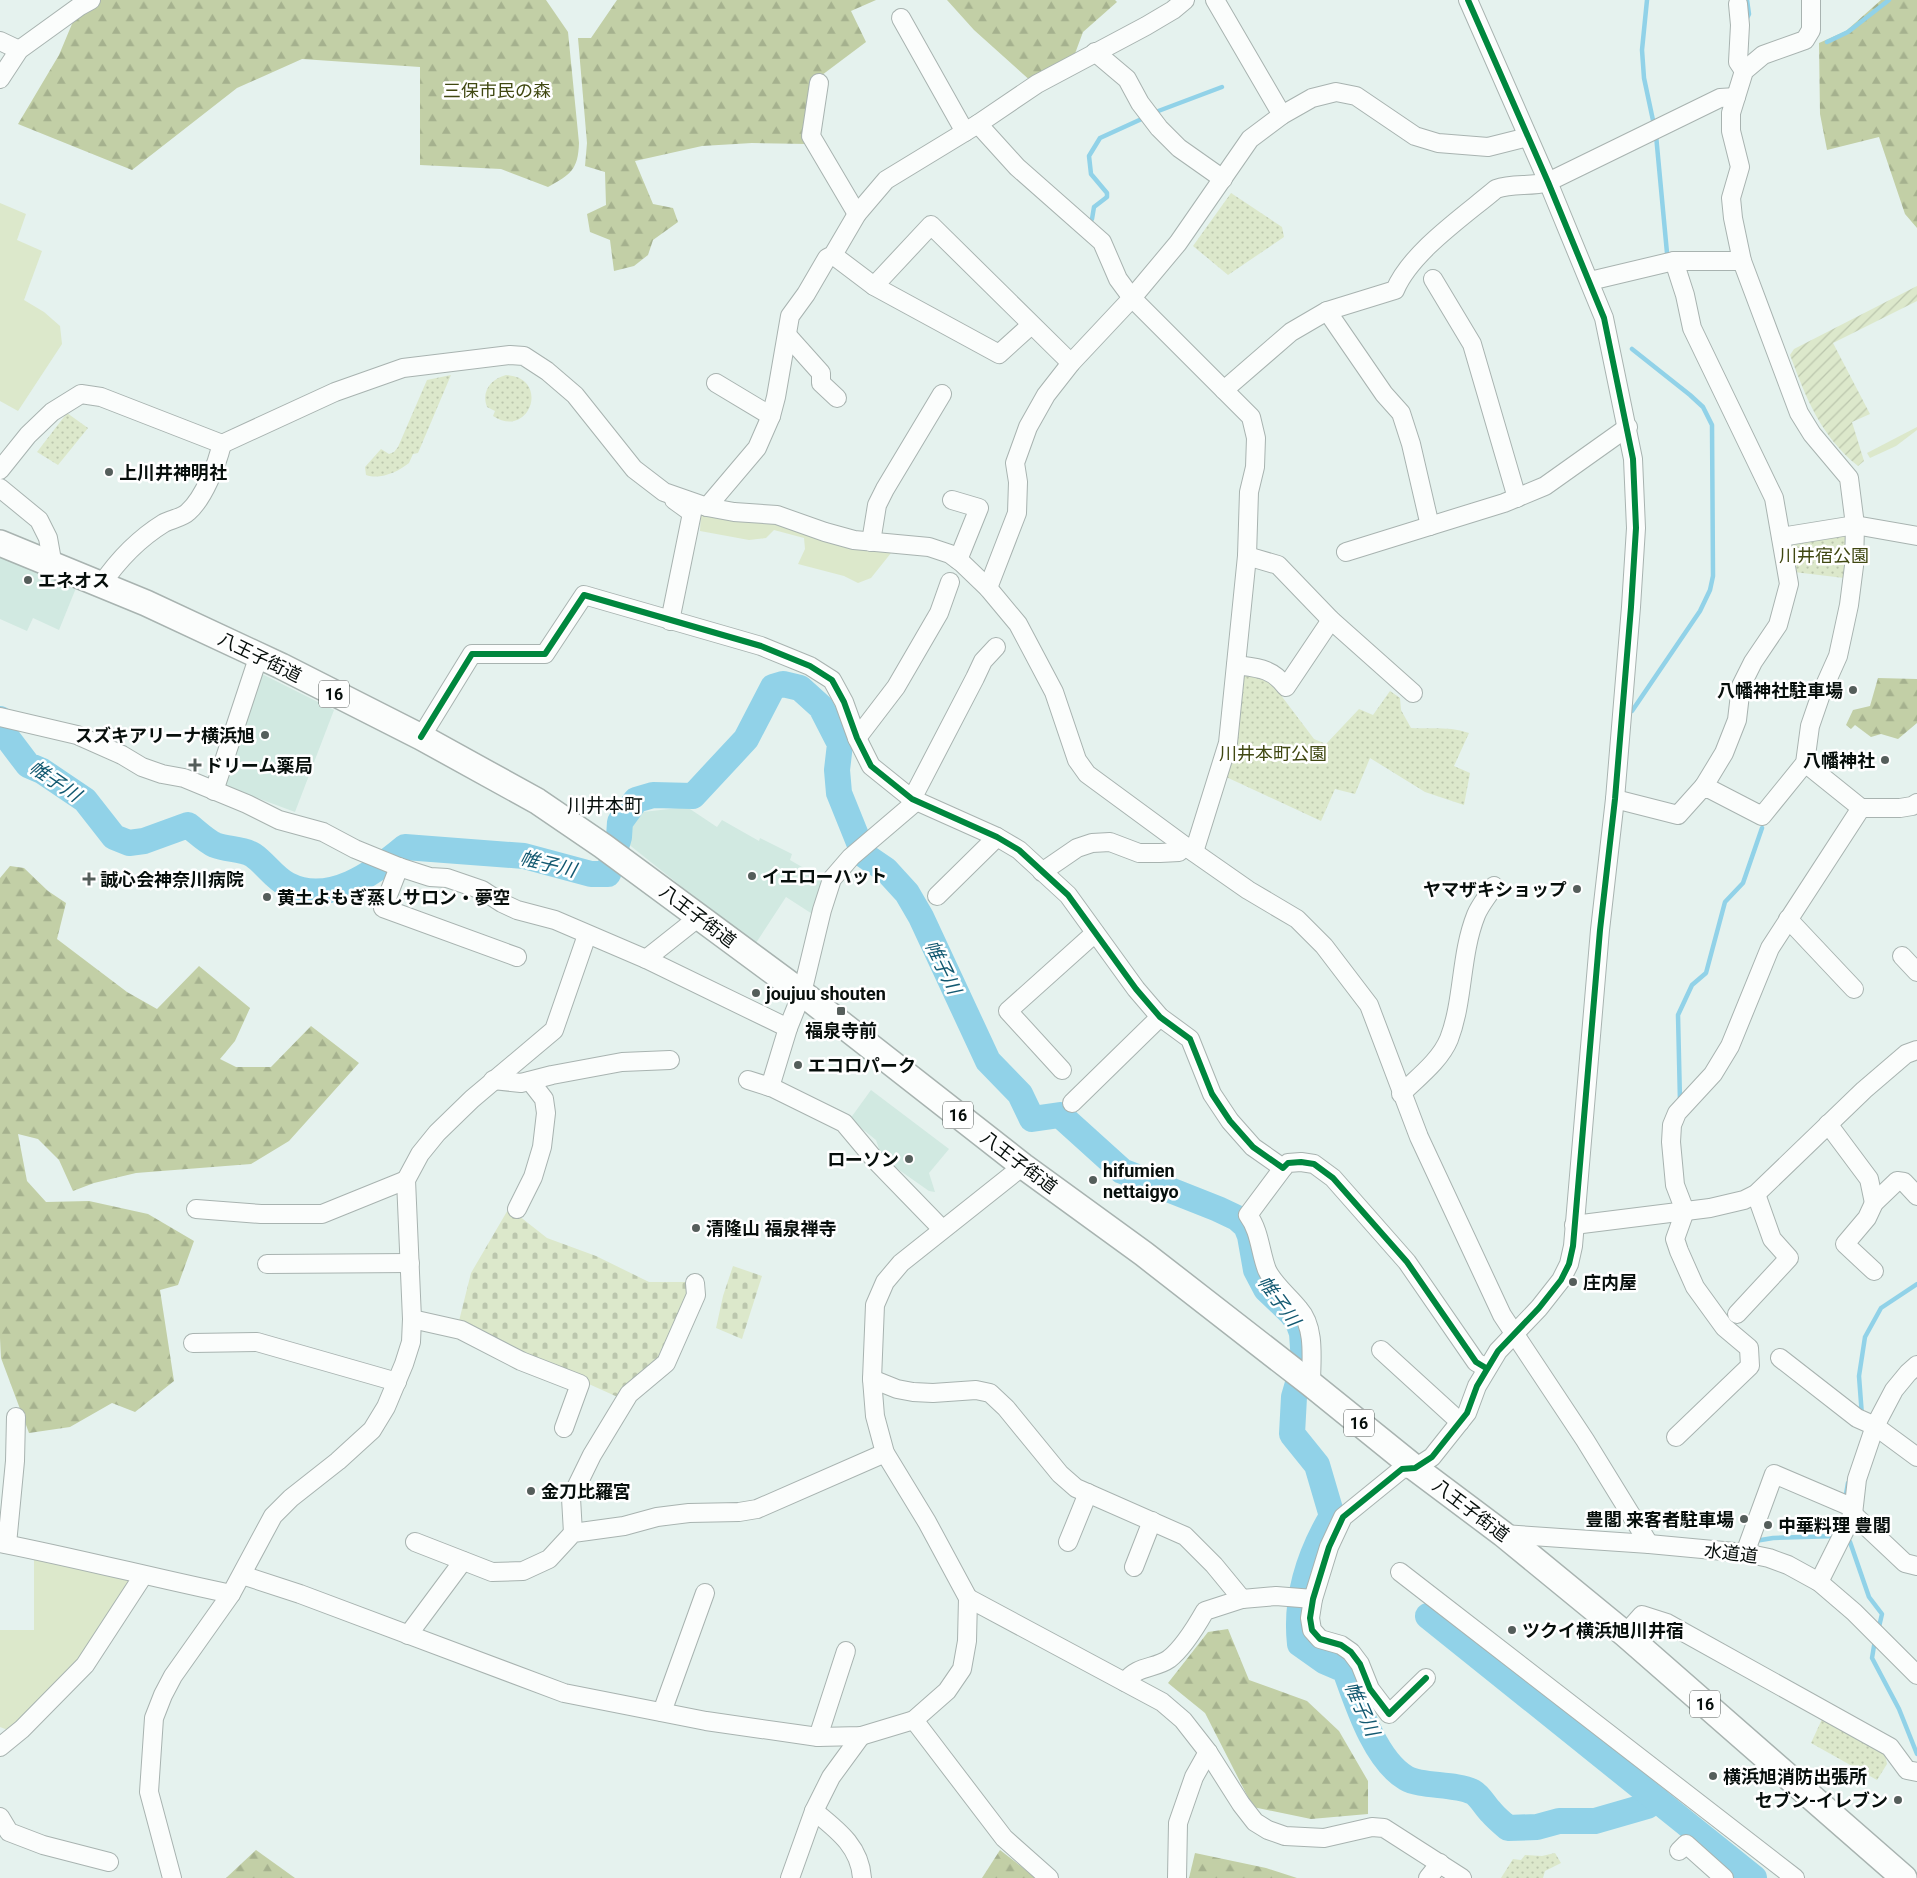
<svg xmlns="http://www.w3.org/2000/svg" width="1917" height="1878" font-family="Roboto,'Noto Sans JP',sans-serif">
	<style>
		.built { fill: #d1e9e1 }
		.grass { fill: #dce8cb }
		.forest { fill: url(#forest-firs) }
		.cemetery { fill: url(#cemetery-stones) }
		.park { fill: url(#park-dots) }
		.garden { fill: url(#garden-furrows) }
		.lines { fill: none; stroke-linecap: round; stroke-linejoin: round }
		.stream { stroke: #91d2e8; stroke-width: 4.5 }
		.river { stroke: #91d2e8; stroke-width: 26 }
		.minor-casing { stroke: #a8b3b0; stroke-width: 20 }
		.highway-casing { stroke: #a8b3b0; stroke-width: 28 }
		.minor { stroke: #fbfdfc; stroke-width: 18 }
		.highway { stroke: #fbfdfc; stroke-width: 25 }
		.cycleway-casing { stroke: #fff; stroke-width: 9 }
		.cycleway { stroke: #00873e; stroke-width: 6 }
		.poi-dot { fill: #555e5b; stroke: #fff; stroke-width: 2 }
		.labels { text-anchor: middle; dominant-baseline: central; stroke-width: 5; stroke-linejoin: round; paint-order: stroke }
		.shield { fill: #fff; stroke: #515755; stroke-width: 1 }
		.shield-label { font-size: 16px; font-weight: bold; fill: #070f0c }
		.park-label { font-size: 18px; fill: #404812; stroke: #fff }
		.poi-label { font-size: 18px; font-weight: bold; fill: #070f0c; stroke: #fff; text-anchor: start }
		.street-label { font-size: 18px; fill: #070f0c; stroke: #fff }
		.water-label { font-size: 19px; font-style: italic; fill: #135971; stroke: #fff }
		.neighbourhood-label { font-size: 19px; fill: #070f0c; stroke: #fff }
	</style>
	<defs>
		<pattern id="forest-firs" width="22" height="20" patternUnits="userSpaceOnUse" patternTransform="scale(1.25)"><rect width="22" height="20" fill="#c2cfa6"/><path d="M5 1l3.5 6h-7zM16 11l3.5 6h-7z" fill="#a5b18e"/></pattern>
		<pattern id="cemetery-stones" width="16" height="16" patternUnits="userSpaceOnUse" patternTransform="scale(1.25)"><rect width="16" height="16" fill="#dce8cb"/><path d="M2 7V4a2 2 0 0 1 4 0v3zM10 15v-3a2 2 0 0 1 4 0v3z" fill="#bbc6ad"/></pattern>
		<pattern id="park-dots" width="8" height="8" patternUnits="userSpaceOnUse" patternTransform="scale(1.25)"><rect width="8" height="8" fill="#dce8cb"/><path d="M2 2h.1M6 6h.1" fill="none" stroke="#bbc6ad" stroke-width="1.8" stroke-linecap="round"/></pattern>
		<pattern id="garden-furrows" width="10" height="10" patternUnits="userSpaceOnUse" patternTransform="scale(1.25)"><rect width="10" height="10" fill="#dce8cb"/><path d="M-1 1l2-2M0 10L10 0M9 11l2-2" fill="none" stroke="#bbc6ad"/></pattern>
	</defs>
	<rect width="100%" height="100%" fill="#e5f2ee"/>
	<g class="built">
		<polygon points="0,556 76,588 59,630 33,618 27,631 0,619"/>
		<polygon points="260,673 334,710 295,812 220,784"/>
		<polygon points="687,807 717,827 722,820 759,841 760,838 792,854 790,860 826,881 817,917 786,897 756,943 682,887 627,843 633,821 643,812"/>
		<polygon points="871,1090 949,1149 929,1173 935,1192 929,1191 882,1158 876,1140 850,1119"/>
	</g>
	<g class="grass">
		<polygon points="0,203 26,214 17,240 42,251 24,300 44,312 60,326 62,344 18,411 0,401"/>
		<polygon points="1917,427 1917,430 1896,446 1870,458 1867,453"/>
		<polygon points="721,502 891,553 871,578 858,583 844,576 798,564 805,549 804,538 774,530 766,538 749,540 700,531 701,511"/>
		<polygon points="34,1555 136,1578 84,1657 13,1732 0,1727 0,1630 34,1630"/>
	</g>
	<g class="forest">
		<path d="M82,0H546L568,32L579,143C578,170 571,174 548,187L501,169L420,165V67L302,59L237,88L132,170L18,124L59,55Z"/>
		<polygon points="617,0 876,0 851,11 866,42 814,81 808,144 752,143 702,146 635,161 653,204 673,208 678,222 653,240 648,255 634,266 614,271 610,240 590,232 587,214 606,205 605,172 585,166 587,143 578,38 591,38"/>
		<polygon points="947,0 1115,0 1117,2 1083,32 1073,59 1033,83 974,30"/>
		<polygon points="1881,0 1917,0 1917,228 1905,214 1879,137 1827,150 1820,114 1819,43 1846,31"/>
		<polygon points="1878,678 1917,679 1917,723 1898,739 1881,734 1871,737 1855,725 1851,729 1846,725 1853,710 1870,706"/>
		<polygon points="10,866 24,868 48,891 66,903 57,939 127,992 157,1009 199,966 250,1008 235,1041 220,1059 236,1067 271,1067 311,1026 359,1063 289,1141 251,1164 136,1173 94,1183 73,1191 59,1160 38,1139 18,1134 27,1181 46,1202 89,1201 148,1214 194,1241 178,1285 160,1290 174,1381 135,1412 112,1403 70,1427 29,1433 1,1358 0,1338 0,878"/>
		<polygon points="1228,1629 1249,1680 1307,1701 1339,1731 1368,1781 1368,1814 1311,1819 1253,1807 1205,1713 1168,1683 1208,1632"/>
		<polygon points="256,1850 295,1878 226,1878"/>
		<polygon points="1000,1850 1036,1878 982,1878"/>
		<polygon points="1195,1853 1266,1868 1297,1878 1189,1878"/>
	</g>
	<g class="cemetery">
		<polygon points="509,1208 547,1238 596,1256 649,1282 692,1282 668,1349 622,1399 458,1325 471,1273"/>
		<polygon points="733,1266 762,1276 742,1339 716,1328 723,1296"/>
	</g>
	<g class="park">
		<polygon points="1231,193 1282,227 1284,237 1228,275 1193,246"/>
		<path d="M451,375L418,453L413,454L409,463C398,472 380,480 366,475L365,467L381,449L389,454L394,452L398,447L427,380Z"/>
		<path d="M506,375C551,377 530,440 493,416L495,411L487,407C481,391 491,379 506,375Z"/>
		<polygon points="67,413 88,428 58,465 37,452"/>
		<polygon points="1846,533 1844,578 1794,572 1789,547 1791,540"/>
		<path d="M1239,671L1265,674L1314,739L1326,744L1359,709L1373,715L1390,691L1400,698L1401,710L1411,728C1431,729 1450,726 1469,733L1454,766L1470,773L1464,805L1425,792L1370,758L1355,794L1335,789L1321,821L1224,776Z"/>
		<polygon points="1823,1717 1884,1749 1887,1764 1877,1780 1811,1743"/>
		<polygon points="1555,1853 1561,1863 1545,1871 1543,1878 1501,1878 1513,1859 1521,1860 1525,1855 1542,1856"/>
	</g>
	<path class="garden" d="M1917,286V301L1833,343L1870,414L1852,422L1864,461L1858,466C1820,435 1807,400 1790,355L1794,349Z"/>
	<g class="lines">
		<g class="stream">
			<polyline points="1647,0 1642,50 1644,78 1654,125"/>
			<polyline points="1746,20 1749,14 1747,0"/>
			<polyline points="1827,42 1848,32 1889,0"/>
			<polyline points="1153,113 1222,87"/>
			<polyline points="1656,135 1667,253"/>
			<polyline points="1092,219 1094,207 1107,197 1107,193 1091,174 1089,156 1100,138 1146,117"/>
			<polyline points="1632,349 1690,395 1703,407 1712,425 1713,576 1710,590 1700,611 1632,711"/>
			<polyline points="1680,1101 1678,1015 1692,985 1706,973 1725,902 1743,883 1762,828"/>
			<polyline points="1862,1416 1859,1376 1865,1337 1881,1308 1917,1284"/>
			<polyline points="1845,1500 1848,1483"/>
			<polyline points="1844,1540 1850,1542 1869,1597 1882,1614 1878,1631"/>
			<polyline points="1755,1541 1773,1538 1837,1536"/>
			<polyline points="1875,1640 1872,1658 1899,1709 1917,1754"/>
		</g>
		<g class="river">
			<path d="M0,719L6,736L28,765L42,771L85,800L114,837L129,843L144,841L188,825C196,831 206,841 215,845C227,850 242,848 253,855C265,863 274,878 288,885C329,906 374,873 405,847L524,856L591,874H608L619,837L620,822L636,800L653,795L693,796L746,739L773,687L783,684L800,688L821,707L840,744L837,770L839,793L864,855L886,870L907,893L921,917L988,1061L1020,1094L1032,1119L1060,1115L1122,1171L1218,1209L1237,1218L1246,1226L1250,1236L1256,1270L1266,1289L1290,1312L1298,1322L1302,1333L1304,1363L1294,1397L1292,1434L1317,1465L1332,1516C1309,1555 1295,1599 1300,1644L1324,1661L1345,1670C1357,1703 1375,1760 1406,1778C1421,1787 1454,1783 1473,1792C1480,1796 1485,1806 1491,1812C1496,1818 1502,1823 1508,1828L1537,1827L1559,1821H1595L1647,1806L1657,1800"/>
			<polyline points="1428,1616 1754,1878"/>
		</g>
		<defs>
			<g id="minor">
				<polyline points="1215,0 1282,115"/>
				<polyline points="1738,4 1740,25 1738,62 1744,71"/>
				<polyline points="901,18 965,132"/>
				<polyline points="0,41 19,50"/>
				<polyline points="1095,52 1127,79 1140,103 1159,128 1179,148 1223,179"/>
				<polyline points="0,79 19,50 80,6 91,0"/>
				<polyline points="819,83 811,136 857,214"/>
				<polyline points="978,124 1017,167 1102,242 1118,279 1132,298 1251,417 1256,438 1255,467 1249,492 1247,556 1228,743 1194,852"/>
				<polyline points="833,255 874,286 999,354 1031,325"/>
				<polyline points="1674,261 1685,295 1692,328 1774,498 1789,584 1778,625 1753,662 1741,686 1737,720 1724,753 1704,786"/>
				<polyline points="1433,279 1472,344 1517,498"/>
				<polyline points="1590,281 1674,261 1742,261"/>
				<polyline points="874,286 931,225 1071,363"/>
				<polyline points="1327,311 1384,394 1401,413 1411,444 1430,526"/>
				<polyline points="787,335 821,373 821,383 837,398"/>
				<polyline points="716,383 771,416"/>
				<path d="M1224,390L1291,332L1327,311L1395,290C1411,252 1464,216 1496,189C1513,183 1530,187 1548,182L1720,98L1736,97"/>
				<polyline points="0,470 28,435 52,412 81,394 101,397 222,444 335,392 403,368 510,355 524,356 547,371 575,395 634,469 664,492 707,507 734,512 777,515 825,532 854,540 929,547 950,554 962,563 988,588 1018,624 1054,692 1077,760 1087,774 1185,846"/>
				<polyline points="0,488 39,520 48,538 53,566"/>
				<polyline points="952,500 979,508 958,560"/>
				<polyline points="707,507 757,448 771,416 776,397 790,316 806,294 827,258 833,255 857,214 886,180 978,124 1037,84 1146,26 1173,10 1185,0"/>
				<polyline points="1781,537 1855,525 1917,536"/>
				<polyline points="871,542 877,505 885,489 942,394"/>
				<polyline points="1346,552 1504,503 1545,486 1628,427"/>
				<polyline points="1247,556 1278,565 1331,620 1413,693"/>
				<path d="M101,585C118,560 138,539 164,523C171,519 182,518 188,512C204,498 217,464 222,444"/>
				<polyline points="988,588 1017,513 1018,482 1015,463 1028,427 1046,395 1071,363 1132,298 1178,243 1250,139 1282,115 1312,98 1336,92 1356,96 1415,136 1438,143 1488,147 1528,137"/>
				<polyline points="670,621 692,513 674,500"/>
				<path d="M1236,665C1258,668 1272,668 1286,687L1331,620"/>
				<polyline points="0,717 77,735 122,755 142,767 162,774 184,778 247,804 279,820 323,832 355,849 399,867 430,877 447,878 482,890 502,903 517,910 555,920 646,959 788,1028 802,993 822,910 832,879 851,857 912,805 912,799 975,678 983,661 996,647"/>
				<polyline points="421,737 472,654 545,654 584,595 761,646 810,666 832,680 844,702 857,738 871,766 912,799 997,837 1019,850 1068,895 1136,989 1160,1017 1190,1039 1212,1094 1230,1121 1253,1147 1283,1168 1288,1163 1301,1162 1314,1164 1333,1178 1407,1262 1476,1362 1486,1368"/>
				<polyline points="857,738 896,687 939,613 950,582"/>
				<polyline points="1805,763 1861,808 1900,808 1912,806 1917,803"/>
				<polyline points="214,791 259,655"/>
				<polyline points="1615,799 1678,815 1704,786 1762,816 1805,763 1810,726 1821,694 1838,656 1849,605 1854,566 1855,525 1849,478 1812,434 1799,413 1742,261 1733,218 1731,198 1740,167 1731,131 1731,113 1744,71 1763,55 1805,40 1811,30 1811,0"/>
				<polyline points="399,867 383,908 517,957"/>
				<polyline points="1042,872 1077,848 1092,843 1110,842 1139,853 1160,853 1179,852 1185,846 1248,890 1297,919 1324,946 1369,1005 1419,1137 1502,1315 1585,1440 1649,1544"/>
				<polyline points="937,896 997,837"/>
				<polyline points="1788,919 1854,989"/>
				<polyline points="1902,956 1917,972"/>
				<polyline points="646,959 699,917"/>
				<polyline points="1062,1070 1008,1011 1095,933"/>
				<polyline points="493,1080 521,1083 552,1075 622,1062 670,1060"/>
				<polyline points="748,1080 773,1088 844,1123 875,1160 942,1229"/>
				<polyline points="770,1087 788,1028"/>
				<path d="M1401,1094C1417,1078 1440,1061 1449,1039C1464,1000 1460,955 1476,915C1480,905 1488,896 1494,886"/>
				<polyline points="1072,1103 1160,1017"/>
				<polyline points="1828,1124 1869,1179 1874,1203"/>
				<path d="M1283,1168L1248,1215C1260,1231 1260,1252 1267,1270C1274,1285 1289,1296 1299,1309C1316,1328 1311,1361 1311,1384"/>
				<polyline points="196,1209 261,1214 322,1214 406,1180"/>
				<polyline points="517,1209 533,1177 542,1147 546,1113 544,1099 530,1081"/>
				<polyline points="1574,1225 1710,1208 1744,1200 1756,1194 1864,1090 1906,1054 1917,1050"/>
				<polyline points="267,1264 410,1263"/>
				<polyline points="1874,1271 1845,1244 1867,1218 1874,1203 1897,1181 1904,1182 1917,1196"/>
				<polyline points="1737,1314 1789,1258 1772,1239 1756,1194"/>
				<polyline points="412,1319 461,1330 521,1361 580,1384 564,1428"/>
				<polyline points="193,1343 257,1342 397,1382"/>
				<polyline points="1381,1350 1460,1422"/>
				<polyline points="1780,1358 1857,1418 1875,1426 1917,1457"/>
				<polyline points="872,1379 897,1389 913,1392 933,1393 976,1390 990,1393 1006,1408 1060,1474 1076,1488 1185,1536 1214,1565 1242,1599"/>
				<polyline points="1676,1437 1750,1366 1749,1348 1724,1327 1695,1287 1679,1251 1675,1239 1685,1211 1675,1185 1671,1142 1672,1125 1677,1113 1713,1074 1730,1046 1770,948 1861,808"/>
				<polyline points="573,1533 571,1498 592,1455 629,1394 666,1363 696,1295 695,1283"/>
				<polyline points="1503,1534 1649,1544 1745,1553 1769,1558 1788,1565 1819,1582 1854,1612 1917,1675"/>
				<polyline points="415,1542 492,1572 523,1571 549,1559 573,1533 624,1526 657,1517 689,1513 739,1512 757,1509 885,1453"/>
				<polyline points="1068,1542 1088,1493"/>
				<path d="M0,1543C77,1558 154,1578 231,1594"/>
				<polyline points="7,1544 15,1461 16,1417"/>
				<polyline points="1745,1553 1774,1474 1849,1506 1853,1514 1905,1563 1917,1566"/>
				<polyline points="1134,1567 1152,1521"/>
				<polyline points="1400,1572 1795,1878"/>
				<polyline points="242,1575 300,1594 564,1693 706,1721 818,1737 861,1736 914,1720 947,1691 962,1669 967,1641 968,1598 927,1522 885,1453 875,1416 872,1379 875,1305 885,1282 901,1263 1023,1166"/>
				<polyline points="1819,1582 1853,1514 1857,1479 1875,1426 1894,1390 1908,1373 1917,1365"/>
				<polyline points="968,1598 1162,1702 1183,1720 1208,1752 1241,1804 1255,1822 1268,1830 1285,1836 1324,1838 1372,1827 1384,1828 1462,1878"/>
				<polyline points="1625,1634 1642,1615 1667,1623 1890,1747 1907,1770 1917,1772"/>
				<polyline points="408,1635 463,1561"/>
				<polyline points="1426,1678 1389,1714 1370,1689 1360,1664 1351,1652 1341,1645 1320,1639 1312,1630 1310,1618 1313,1599 1329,1547 1343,1517 1402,1469 1415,1468 1432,1457 1467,1413 1477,1386 1498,1351 1539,1308 1561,1280 1569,1264 1573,1246 1600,930 1615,799 1631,607 1636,528 1633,459 1604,318 1548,182 1468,0"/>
				<path d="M1125,1682C1137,1665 1155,1669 1169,1659C1182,1649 1197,1625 1205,1611L1242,1599L1276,1596L1313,1599"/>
				<polyline points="662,1712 705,1593"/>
				<polyline points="914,1720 1004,1838 1049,1878"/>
				<polyline points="818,1737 846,1651"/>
				<polyline points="0,1747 22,1729 85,1665 143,1576"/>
				<path d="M814,1811C836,1829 860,1846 862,1878"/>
				<polyline points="0,1817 9,1832 43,1845 109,1862"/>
				<polyline points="1679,1851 1686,1844 1724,1878"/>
				<polyline points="172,1878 149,1792 154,1718 163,1695 173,1676 231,1594 273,1516 291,1498 338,1461 372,1430 386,1407 404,1364 411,1342 412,1319 406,1180 420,1154 437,1133 472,1099 554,1030 587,935"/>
				<polyline points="790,1878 814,1811 831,1777 861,1736"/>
				<polyline points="1177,1878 1178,1823 1194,1777 1208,1752"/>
				<polyline points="1428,1878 1440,1863"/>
			</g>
			<polyline id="highway" points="0,543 146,603 281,666 421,737 537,801 603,846 802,993 1023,1166 1144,1254 1311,1384 1415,1468 1503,1534 1625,1634 1904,1878"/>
		</defs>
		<use href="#minor" class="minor-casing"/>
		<use href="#highway" class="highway-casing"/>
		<use href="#minor" class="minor"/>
		<use href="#highway" class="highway"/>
		<defs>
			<g id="cycleway">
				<polyline points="421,737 472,654 545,654 584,595 761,646 810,666 832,680 844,702 857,738 871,766 912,799 997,837 1019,850 1068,895 1136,989 1160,1017 1190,1039 1212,1094 1230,1121 1253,1147 1283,1168 1288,1163 1301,1162 1314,1164 1333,1178 1407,1262 1476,1362 1486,1368"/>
				<polyline points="1426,1678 1389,1714 1370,1689 1360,1664 1351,1652 1341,1645 1320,1639 1312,1630 1310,1618 1313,1599 1329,1547 1343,1517 1402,1469 1415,1468 1432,1457 1467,1413 1477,1386 1498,1351 1539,1308 1561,1280 1569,1264 1573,1246 1600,930 1615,799 1631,607 1636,528 1633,459 1604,318 1548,182 1468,0"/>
			</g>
		</defs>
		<use href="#cycleway" class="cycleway-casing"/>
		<use href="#cycleway" class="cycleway"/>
	</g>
	<g class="poi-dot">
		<circle cx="109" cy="472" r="5"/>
		<circle cx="28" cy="580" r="5"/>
		<circle cx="1853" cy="690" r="5"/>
		<circle cx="265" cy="735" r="5"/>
		<circle cx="1885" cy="760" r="5"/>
		<path d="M192.5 757.5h5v5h5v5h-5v5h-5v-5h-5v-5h5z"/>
		<circle cx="752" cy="876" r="5"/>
		<path d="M86.5 871.5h5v5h5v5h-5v5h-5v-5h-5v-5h5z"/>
		<circle cx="1577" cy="889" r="5"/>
		<circle cx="267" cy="897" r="5"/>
		<circle cx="756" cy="993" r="5"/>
		<rect x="836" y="1006" width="10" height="10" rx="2.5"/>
		<circle cx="798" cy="1065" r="5"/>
		<circle cx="909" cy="1159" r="5"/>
		<circle cx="1093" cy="1180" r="5"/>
		<circle cx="696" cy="1228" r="5"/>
		<circle cx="1573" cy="1282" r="5"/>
		<circle cx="531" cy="1491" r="5"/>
		<circle cx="1744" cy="1519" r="5"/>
		<circle cx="1768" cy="1525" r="5"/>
		<circle cx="1512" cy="1630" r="5"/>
		<circle cx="1713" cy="1776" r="5"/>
		<circle cx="1898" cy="1800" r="5"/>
	</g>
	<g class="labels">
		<g class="shield">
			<rect x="319" y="680.5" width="30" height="27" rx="4"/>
			<rect x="943" y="1101.5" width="30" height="27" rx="4"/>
			<rect x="1344" y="1409.5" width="30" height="27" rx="4"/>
			<rect x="1690" y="1690.5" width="30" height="27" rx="4"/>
		</g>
		<g class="shield-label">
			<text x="334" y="694">16</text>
			<text x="958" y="1115">16</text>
			<text x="1359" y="1423">16</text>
			<text x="1705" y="1704">16</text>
		</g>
		<g class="park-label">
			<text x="497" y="90">三保市民の森</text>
			<text x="1824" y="555">川井宿公園</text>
			<text x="1273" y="753">川井本町公園</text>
		</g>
		<g class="poi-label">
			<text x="119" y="472">上川井神明社</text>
			<text x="38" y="580">エネオス</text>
			<text x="1843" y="690" text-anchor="end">八幡神社駐車場</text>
			<text x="255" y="735" text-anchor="end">スズキアリーナ横浜旭</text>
			<text x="1875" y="760" text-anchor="end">八幡神社</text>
			<text x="205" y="765">ドリーム薬局</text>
			<text x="762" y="876">イエローハット</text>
			<text x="100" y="879">誠心会神奈川病院</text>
			<text x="1567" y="889" text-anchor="end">ヤマザキショップ</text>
			<text x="277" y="897">黄土よもぎ蒸しサロン・夢空</text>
			<text x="766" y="993">joujuu shouten</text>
			<text x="841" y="1030" text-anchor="middle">福泉寺前</text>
			<text x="808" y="1065">エコロパーク</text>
			<text x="899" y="1159" text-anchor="end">ローソン</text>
			<text x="1103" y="1170">hifumien<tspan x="1103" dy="21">nettaigyo</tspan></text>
			<text x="706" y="1228">清隆山 福泉禅寺</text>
			<text x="1583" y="1282">庄内屋</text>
			<text x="541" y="1491">金刀比羅宮</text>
			<text x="1734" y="1519" text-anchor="end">豊閣 来客者駐車場</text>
			<text x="1778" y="1525">中華料理 豊閣</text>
			<text x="1522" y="1630">ツクイ横浜旭川井宿</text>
			<text x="1723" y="1776">横浜旭消防出張所</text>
			<text x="1888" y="1800" text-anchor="end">セブン-イレブン</text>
		</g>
		<g class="street-label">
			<text transform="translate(260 657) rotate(26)">八王子街道</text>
			<text transform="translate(698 916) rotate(37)">八王子街道</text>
			<text transform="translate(1019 1162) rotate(37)">八王子街道</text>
			<text transform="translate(1471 1510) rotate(37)">八王子街道</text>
			<text transform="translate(1731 1553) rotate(7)">水道道</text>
		</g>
		<g class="water-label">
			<text transform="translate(55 781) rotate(34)">帷子川</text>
			<text transform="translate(548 864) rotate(14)">帷子川</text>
			<text transform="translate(943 967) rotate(64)">帷子川</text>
			<text transform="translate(1279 1301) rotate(54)">帷子川</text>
			<text transform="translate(1362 1709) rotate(66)">帷子川</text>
		</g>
		<g class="neighbourhood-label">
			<text x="605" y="805">川井本町</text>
		</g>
	</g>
</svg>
